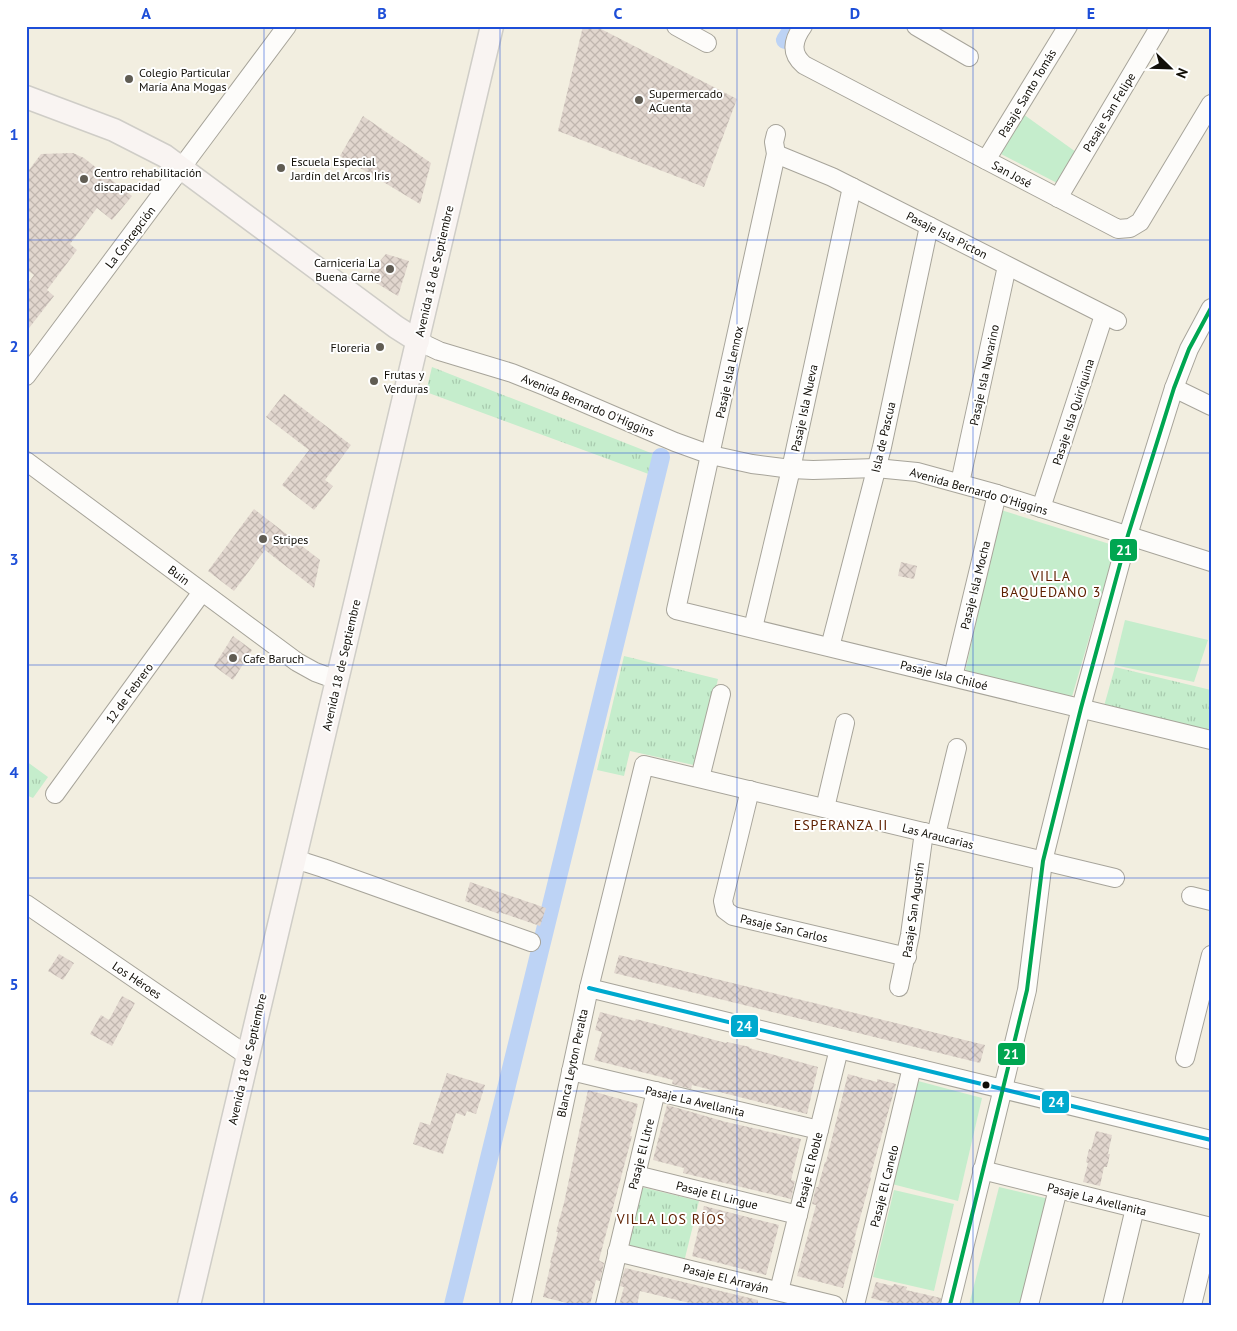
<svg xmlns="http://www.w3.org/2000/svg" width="1237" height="1331" font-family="'PT Sans',sans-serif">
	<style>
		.grass { fill: url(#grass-tufts) }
		.park { fill: #c5edcc }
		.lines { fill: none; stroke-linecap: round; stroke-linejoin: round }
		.canal { stroke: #bdd3f5; stroke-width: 18 }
		.building { fill: url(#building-cross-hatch) }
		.minor-casing { stroke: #a7a49a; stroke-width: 20 }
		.major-casing { stroke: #cfcdc7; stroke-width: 25 }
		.minor { stroke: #fdfcfa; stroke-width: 18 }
		.major { stroke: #f9f4f2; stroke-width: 22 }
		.bus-1-casing { stroke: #fff; stroke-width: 8 }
		.bus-2-casing { stroke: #fff; stroke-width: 8 }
		.bus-1 { stroke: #00a9ce; stroke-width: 4 }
		.bus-2 { stroke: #00a651; stroke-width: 4 }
		.grid { fill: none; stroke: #1d4ed8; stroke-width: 1; stroke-opacity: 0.55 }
		.poi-dot { fill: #605c53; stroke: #fff; stroke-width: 2 }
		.bus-dot { fill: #110e07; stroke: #fff; stroke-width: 2 }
		.labels { text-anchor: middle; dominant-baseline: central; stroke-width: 4; stroke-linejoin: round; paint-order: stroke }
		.poi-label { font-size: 12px; fill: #110e07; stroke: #fff; text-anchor: start }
		.street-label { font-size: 12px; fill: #110e07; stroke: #fff }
		.neighbourhood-label { font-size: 14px; letter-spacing: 1px; fill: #5e2000; stroke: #fff }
		.line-badge { stroke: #fff; stroke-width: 2 }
		.badge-label { font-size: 14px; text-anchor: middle; font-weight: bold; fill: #fff }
		.neatline { fill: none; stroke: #1d4ed8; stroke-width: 2 }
		.grid-label { font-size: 16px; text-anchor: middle; font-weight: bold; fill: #1d4ed8 }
	</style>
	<defs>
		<pattern id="grass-tufts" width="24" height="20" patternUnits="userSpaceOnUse" patternTransform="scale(1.25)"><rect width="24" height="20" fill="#c5edcc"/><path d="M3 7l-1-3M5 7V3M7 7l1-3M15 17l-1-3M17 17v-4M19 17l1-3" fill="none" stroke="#a8caae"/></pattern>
		<pattern id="building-cross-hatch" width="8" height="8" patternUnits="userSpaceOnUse" patternTransform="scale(1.25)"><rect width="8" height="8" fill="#e1d6ce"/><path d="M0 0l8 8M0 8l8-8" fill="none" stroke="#c0b6af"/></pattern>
	</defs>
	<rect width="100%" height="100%" fill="#f2eee0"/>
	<g class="grass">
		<polygon points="432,367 661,457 654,476 426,392"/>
		<polygon points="624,656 718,679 698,766 630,751 624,776 597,770"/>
		<polygon points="1115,667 1211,690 1211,731 1104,706"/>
		<polygon points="26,761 48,777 33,798 26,795"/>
		<polygon points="641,1187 699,1201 684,1262 626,1248"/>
	</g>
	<g class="park">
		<polygon points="1023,114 1076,152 1057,183 1001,154"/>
		<polygon points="1001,510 1116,546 1071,700 965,672"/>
		<polygon points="1125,620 1208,640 1194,682 1114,665"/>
		<polygon points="918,1081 982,1098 958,1201 892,1184"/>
		<polygon points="999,1187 1049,1199 1022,1305 969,1305"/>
		<polygon points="894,1190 954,1204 934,1291 873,1277"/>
	</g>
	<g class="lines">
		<g class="canal">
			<polyline points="785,40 794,26"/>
			<polyline points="453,1305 661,457"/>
		</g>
	</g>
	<g class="building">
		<polygon points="583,26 593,26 603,30 737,99 704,187 558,131"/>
		<polygon points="363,116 431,163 420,204 340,156"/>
		<polygon points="73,153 84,158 132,196 112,220 97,208 70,244 77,250 47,290 54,296 26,332 26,286 34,275 26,269 26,174 41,154"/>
		<polygon points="386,254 409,261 398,296 366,277"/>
		<polygon points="284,394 351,445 325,480 333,486 314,510 282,485 309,450 266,417"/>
		<polygon points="254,509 320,560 314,588 265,550 234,591 208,571"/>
		<polygon points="901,562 917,566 914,579 898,576"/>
		<polygon points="233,636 252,650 233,680 214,666"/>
		<polygon points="470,882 546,908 540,926 499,912 499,914 465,901"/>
		<polygon points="59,954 74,963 63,980 48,971"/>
		<polygon points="619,955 985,1045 980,1063 614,973"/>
		<polygon points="122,996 135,1003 112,1046 90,1034 101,1015 109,1020"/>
		<polygon points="600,1012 635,1021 636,1019 726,1043 727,1042 750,1047 749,1048 818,1067 807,1114 692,1085 691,1089 672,1084 673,1080 594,1060 602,1032 595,1030"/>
		<polygon points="447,1073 485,1085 476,1114 467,1111 465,1116 456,1113 443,1154 413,1144 420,1122 430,1125"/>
		<polygon points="848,1074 877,1082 877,1079 896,1084 870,1177 871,1178 854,1240 856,1240 843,1288 797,1276 816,1205 812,1204 816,1187 818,1187 825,1162 826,1162"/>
		<polygon points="588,1090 638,1104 630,1136 632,1136 599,1260 600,1261 604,1263 600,1281 596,1280 590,1305 575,1305 543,1297 551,1263 550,1263 558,1232 556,1232 564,1203"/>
		<polygon points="667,1105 726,1122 801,1139 791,1180 795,1181 791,1199 683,1173 684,1168 653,1160"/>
		<polygon points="1096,1131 1112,1135 1108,1154 1110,1154 1107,1167 1104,1167 1100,1186 1083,1182 1088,1163 1086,1162 1089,1149 1091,1150"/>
		<polygon points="704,1206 779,1225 766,1275 692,1256"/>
		<polygon points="625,1268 758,1300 758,1305 698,1305 640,1291 637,1305 619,1305 624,1287 620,1286"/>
		<polygon points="876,1282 893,1286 894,1284 907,1287 906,1290 941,1298 940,1305 889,1305 890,1303 871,1298"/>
	</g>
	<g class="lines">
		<defs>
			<g id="minor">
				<polyline points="676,26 707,43"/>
				<path d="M803,26C793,40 790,53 804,65L1118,229L1130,228L1140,222L1211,104"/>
				<polyline points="916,26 969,57"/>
				<polyline points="776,134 774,142 776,154 676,610 1211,740"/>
				<polyline points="776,154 832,177 1117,321"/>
				<polyline points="986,160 1068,26"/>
				<polyline points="1058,198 1160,26"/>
				<polyline points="418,341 439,351 512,373 547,387 675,442 711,455 752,464 791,469 813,470 876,468 917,472 997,494 1211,562"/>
				<polyline points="26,376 287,26"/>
				<polyline points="1174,388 1211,406"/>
				<polyline points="26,461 297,662 315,672 337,680"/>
				<polyline points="960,483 1007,266"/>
				<polyline points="1041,508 1104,315"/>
				<polyline points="753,628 791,469 852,187"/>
				<polyline points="830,647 882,447 929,226"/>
				<polyline points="953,677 997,494"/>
				<polyline points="700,778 721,694"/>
				<polyline points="750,790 723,901 725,910 733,916 907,957"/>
				<polyline points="55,794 202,592"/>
				<polyline points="825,808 845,723"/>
				<polyline points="936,835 957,748"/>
				<polyline points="295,859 323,868 531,942"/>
				<polyline points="1191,896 1211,901"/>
				<polyline points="26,904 248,1056"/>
				<polyline points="899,987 910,935 924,832"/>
				<polyline points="589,988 1211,1140"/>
				<polyline points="1185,1058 1211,955"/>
				<polyline points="571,1071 819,1130"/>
				<polyline points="982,1170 1211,1227 1192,1305"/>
				<polyline points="636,1175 798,1215"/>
				<polyline points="617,1252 834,1305"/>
				<polyline points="779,1291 839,1049"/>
				<polyline points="521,1305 589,988 644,765 1115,878"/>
				<polyline points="605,1305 656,1091"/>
				<polyline points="855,1305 912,1067"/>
				<polyline points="950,1305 1027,990 1043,861 1081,708 1128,535 1174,388 1189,349 1211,308"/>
				<polyline points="1029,1305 1058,1189"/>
				<polyline points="1112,1305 1135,1208"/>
			</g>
			<g id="major">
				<polyline points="26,97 114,130 165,156 396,327 418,341"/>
				<polyline points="189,1305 492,26"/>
			</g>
		</defs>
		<use href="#minor" class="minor-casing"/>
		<use href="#major" class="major-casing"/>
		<use href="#minor" class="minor"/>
		<use href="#major" class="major"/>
		<defs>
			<polyline id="bus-1" points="589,988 1211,1140"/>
			<polyline id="bus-2" points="950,1305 1027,990 1043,861 1081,708 1128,535 1174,388 1189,349 1211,308"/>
		</defs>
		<use href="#bus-1" class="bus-1-casing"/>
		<use href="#bus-2" class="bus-2-casing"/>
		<use href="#bus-1" class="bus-1"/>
		<use href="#bus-2" class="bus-2"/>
	</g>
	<path class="grid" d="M264,26V1305M500,26V1305M737,26V1305M973,26V1305M26,240H1211M26,453H1211M26,665H1211M26,878H1211M26,1091H1211"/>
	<g class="poi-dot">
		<circle cx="129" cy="79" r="5"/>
		<circle cx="639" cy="100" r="5"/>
		<circle cx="281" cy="168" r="5"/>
		<circle cx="84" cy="179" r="5"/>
		<circle cx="390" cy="269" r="5"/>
		<circle cx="380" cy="347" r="5"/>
		<circle cx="374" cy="381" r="5"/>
		<circle cx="263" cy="539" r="5"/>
		<circle cx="233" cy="658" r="5"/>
	</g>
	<circle class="bus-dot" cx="986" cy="1085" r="4.5"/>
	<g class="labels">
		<g class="poi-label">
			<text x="139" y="72">Colegio Particular<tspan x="139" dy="14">María Ana Mogas</tspan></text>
			<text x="649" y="93">Supermercado<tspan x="649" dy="14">ACuenta</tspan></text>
			<text x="291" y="161">Escuela Especial<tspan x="291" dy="14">Jardín del Arcos Iris</tspan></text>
			<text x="94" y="172">Centro rehabilitación<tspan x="94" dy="14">discapacidad</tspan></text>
			<text x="380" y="262" text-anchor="end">Carniceria La<tspan x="380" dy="14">Buena Carne</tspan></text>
			<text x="370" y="347" text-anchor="end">Floreria</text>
			<text x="384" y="374">Frutas y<tspan x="384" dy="14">Verduras</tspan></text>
			<text x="273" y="539">Stripes</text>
			<text x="243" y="658">Cafe Baruch</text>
		</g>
		<g class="street-label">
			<text transform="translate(1027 93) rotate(-59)">Pasaje Santo Tomás</text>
			<text transform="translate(1109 112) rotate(-59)">Pasaje San Felipe</text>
			<text transform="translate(1012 174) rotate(28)">San José</text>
			<text transform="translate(947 235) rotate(27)">Pasaje Isla Picton</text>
			<text transform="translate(130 237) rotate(-53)">La Concepción</text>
			<text transform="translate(434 271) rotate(-77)">Avenida 18 de Septiembre</text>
			<text transform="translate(729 372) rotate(-78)">Pasaje Isla Lennox</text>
			<text transform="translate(984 375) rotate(-78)">Pasaje Isla Navarino</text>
			<text transform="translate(588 405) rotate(23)">Avenida Bernardo O'Higgins</text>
			<text transform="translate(804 408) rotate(-78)">Pasaje Isla Nueva</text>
			<text transform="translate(1073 412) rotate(-72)">Pasaje Isla Quiriquina</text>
			<text transform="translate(883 437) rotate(-77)">Isla de Pascua</text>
			<text transform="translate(979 491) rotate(16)">Avenida Bernardo O'Higgins</text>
			<text transform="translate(179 575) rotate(37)">Buin</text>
			<text transform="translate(975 585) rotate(-76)">Pasaje Isla Mocha</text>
			<text transform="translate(341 665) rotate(-77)">Avenida 18 de Septiembre</text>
			<text transform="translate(944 675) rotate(14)">Pasaje Isla Chiloé</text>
			<text transform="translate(129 693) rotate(-54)">12 de Febrero</text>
			<text transform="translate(938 836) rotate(14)">Las Araucarias</text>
			<text transform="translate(913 910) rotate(-82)">Pasaje San Agustín</text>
			<text transform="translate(784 928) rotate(13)">Pasaje San Carlos</text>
			<text transform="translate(137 980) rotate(34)">Los Héroes</text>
			<text transform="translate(247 1059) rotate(-77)">Avenida 18 de Septiembre</text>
			<text transform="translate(572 1063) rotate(-78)">Blanca Leyton Peralta</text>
			<text transform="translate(695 1101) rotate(13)">Pasaje La Avellanita</text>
			<text transform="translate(641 1154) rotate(-76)">Pasaje El Litre</text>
			<text transform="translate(809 1170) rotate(-76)">Pasaje El Roble</text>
			<text transform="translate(884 1186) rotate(-76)">Pasaje El Canelo</text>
			<text transform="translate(717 1195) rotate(14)">Pasaje El Lingue</text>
			<text transform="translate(1097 1199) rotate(14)">Pasaje La Avellanita</text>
			<text transform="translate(726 1278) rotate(14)">Pasaje El Arrayán</text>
		</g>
		<g class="neighbourhood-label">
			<text x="1051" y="576">VILLA<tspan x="1051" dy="16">BAQUEDANO 3</tspan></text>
			<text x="841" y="825">ESPERANZA II</text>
			<text x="671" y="1219">VILLA LOS RÍOS</text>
		</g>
	</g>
	<g class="line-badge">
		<rect x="1109" y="538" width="29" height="24" rx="5" fill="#00a651"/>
		<rect x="730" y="1014" width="29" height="24" rx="5" fill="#00a9ce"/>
		<rect x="997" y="1042" width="29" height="24" rx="5" fill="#00a651"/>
		<rect x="1041" y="1090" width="29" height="24" rx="5" fill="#00a9ce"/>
	</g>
	<g class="badge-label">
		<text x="1124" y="555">21</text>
		<text x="744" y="1031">24</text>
		<text x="1011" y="1059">21</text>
		<text x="1056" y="1107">24</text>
	</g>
	<rect width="1237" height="1331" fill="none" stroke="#ffffff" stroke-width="55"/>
	<g transform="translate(1170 68) rotate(113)" stroke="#ffffff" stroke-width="4" paint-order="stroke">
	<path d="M0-4L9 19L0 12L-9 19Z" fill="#110e07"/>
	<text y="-8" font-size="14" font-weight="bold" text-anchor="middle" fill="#110e07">N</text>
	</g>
	<rect x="28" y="28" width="1182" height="1276" class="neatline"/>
	<g class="grid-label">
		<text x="146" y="19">A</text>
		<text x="382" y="19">B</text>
		<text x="618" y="19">C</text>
		<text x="855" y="19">D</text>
		<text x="1091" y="19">E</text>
		<text x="14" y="140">1</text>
		<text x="14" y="352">2</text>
		<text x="14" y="565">3</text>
		<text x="14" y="778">4</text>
		<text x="14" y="990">5</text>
		<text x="14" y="1203">6</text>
	</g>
</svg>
